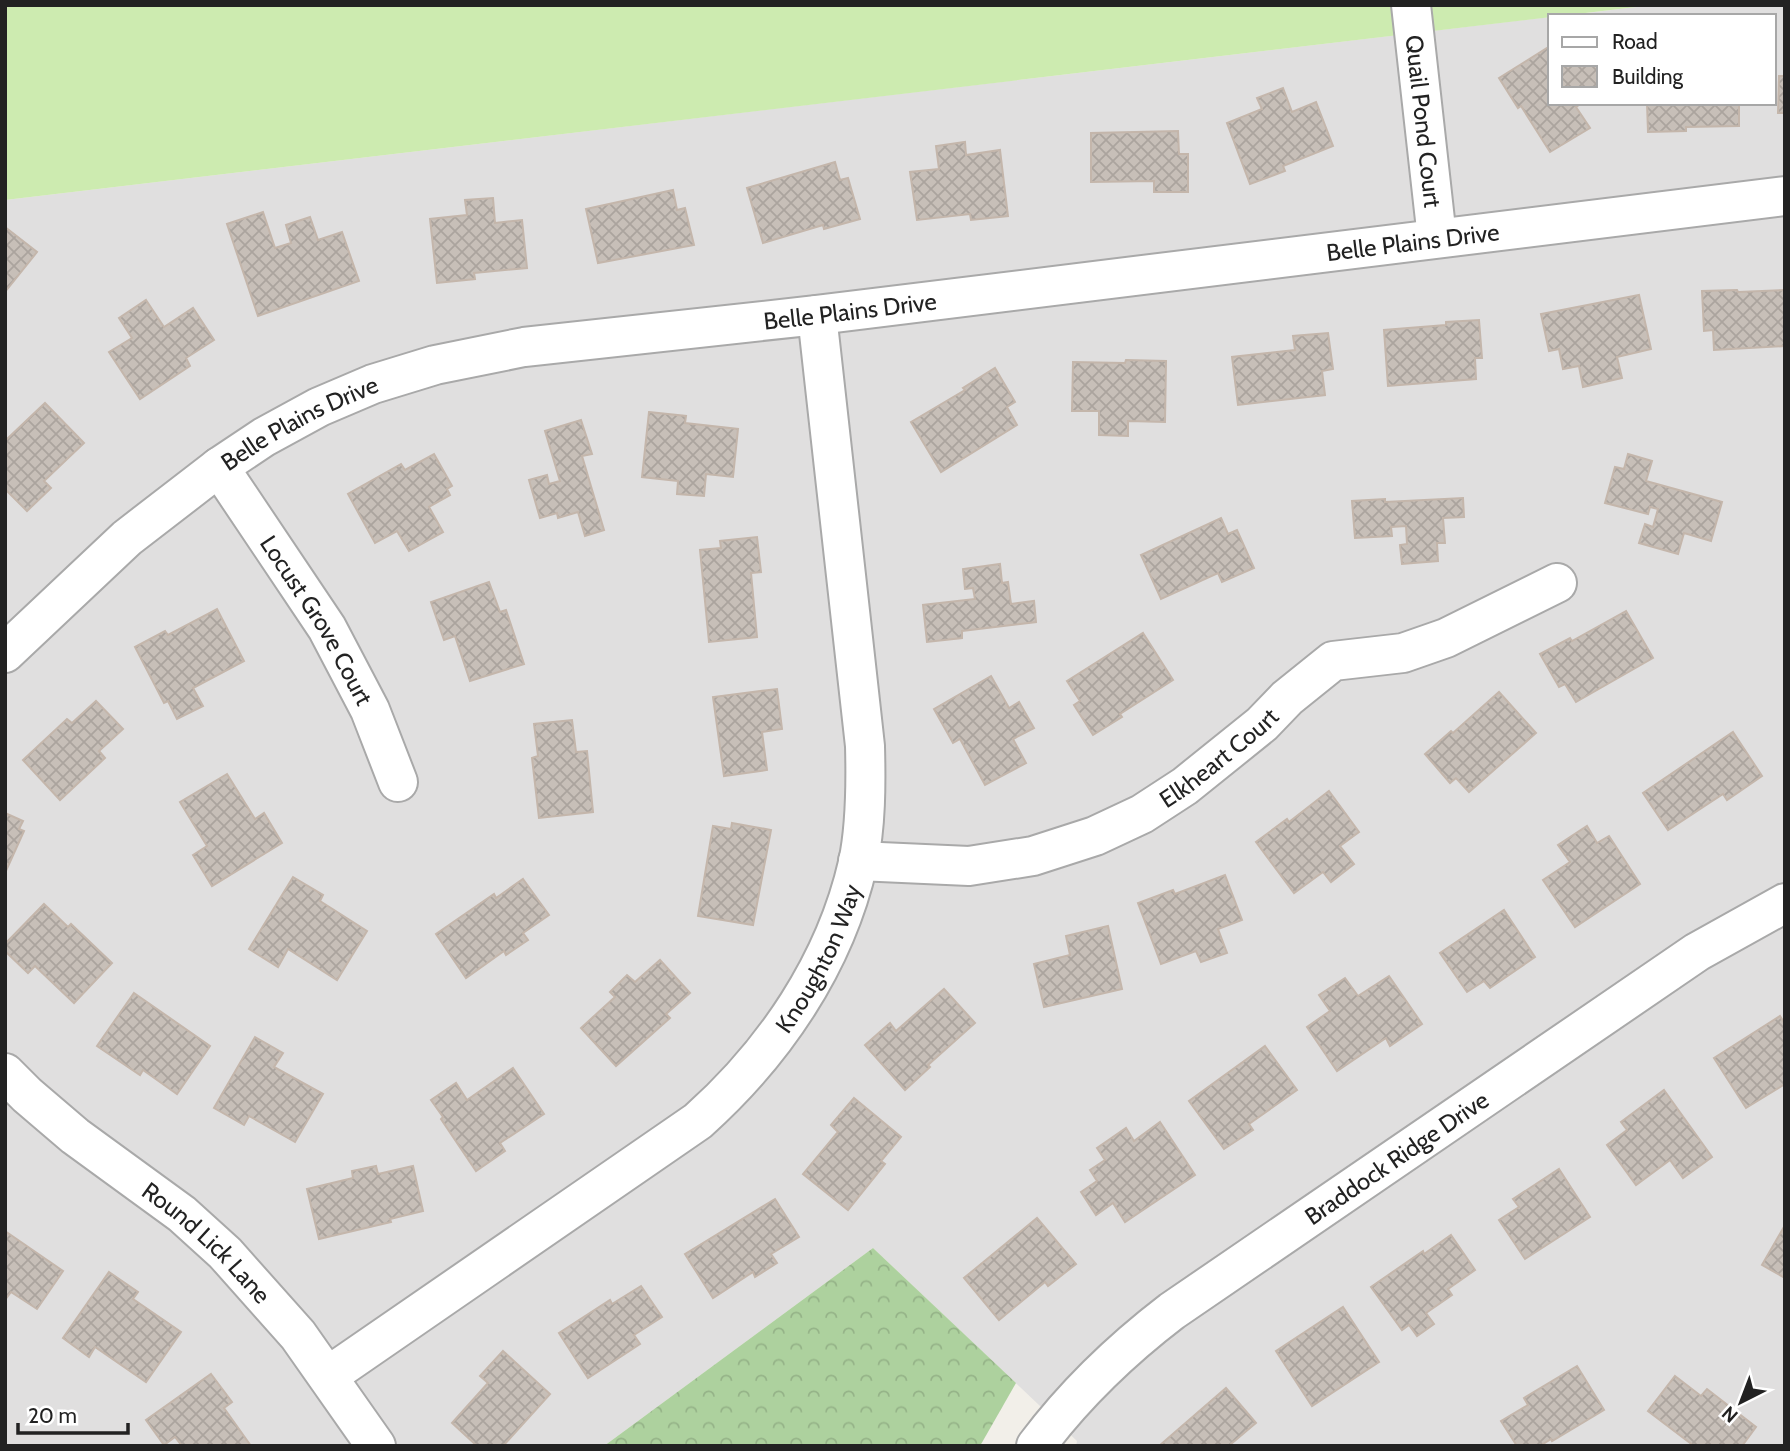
<svg xmlns="http://www.w3.org/2000/svg" width="1790" height="1451" font-family="Cabin,sans-serif">
	<style>
		.residential { fill: #e0dfdf }
		.grass { fill: #cdebb0 }
		.forest { fill: url(#forest-crowns) }
		.building { fill: url(#building-cross-hatch); stroke: #c4b6ab; stroke-width: 2 }
		.lines { fill: none; stroke-linecap: round; stroke-linejoin: round }
		.minor-casing { stroke: #a9a9a9; stroke-width: 42 }
		.minor { stroke: #fff; stroke-width: 38 }
		.labels { text-anchor: middle; dominant-baseline: central; stroke-width: 5; stroke-linejoin: round; paint-order: stroke }
		.street-label { font-size: 24px; fill: #222; stroke: #fff }
	</style>
	<defs>
		<pattern id="forest-crowns" width="20" height="18" patternUnits="userSpaceOnUse" patternTransform="scale(1.75)"><rect width="20" height="18" fill="#add19e"/><path d="M2 6a3 3 0 1 1 6 0M12 15a3 3 0 1 1 6 0" fill="none" stroke="#95b388"/></pattern>
		<pattern id="building-cross-hatch" width="8" height="8" patternUnits="userSpaceOnUse" patternTransform="scale(1.75)"><rect width="8" height="8" fill="#c7bfb8"/><path d="M0 0l8 8M0 8l8-8" fill="none" stroke="#aba49e"/></pattern>
	</defs>
	<rect width="100%" height="100%" fill="#f2efe9"/>
	<polygon class="residential" points="1653,5 1785,5 1785,1446 1076,1446 1077,1441 873,1248 604,1446 5,1446 5,200 1550,17 1550,103 1774,103 1774,16 1562,16"/>
	<polygon class="grass" points="5,5 1653,5 5,200"/>
	<polygon class="forest" points="873,1248 1016,1383 980,1446 604,1446"/>
	<g class="building">
		<polygon points="1550,46 1550,103 1582,103 1576,107 1590,128 1550,152 1521,106 1518,108 1499,78"/>
		<polygon points="1779,76 1785,76 1785,113 1778,113"/>
		<polygon points="1283,88 1292,112 1316,102 1333,146 1283,166 1285,171 1250,184 1227,123 1262,109 1257,98"/>
		<polygon points="1647,103 1739,103 1739,126 1686,127 1686,131 1648,132"/>
		<polygon points="1178,131 1179,154 1188,154 1188,192 1154,192 1154,181 1091,182 1091,133"/>
		<polygon points="965,142 966,155 1000,150 1008,216 971,220 970,214 917,220 910,172 939,169 936,146"/>
		<polygon points="835,162 840,180 848,178 860,219 824,229 823,225 763,243 747,188"/>
		<polygon points="673,190 677,210 685,208 694,245 598,263 586,209"/>
		<polygon points="493,198 495,223 522,220 527,268 474,273 475,279 437,283 430,219 467,215 465,200"/>
		<polygon points="263,212 275,248 291,243 286,225 310,217 318,240 342,232 359,281 258,316 227,224"/>
		<polygon points="5,227 37,252 5,292"/>
		<polygon points="1737,290 1738,292 1785,290 1785,346 1714,350 1713,330 1704,331 1702,291"/>
		<polygon points="1639,295 1651,349 1617,357 1622,378 1583,387 1579,366 1563,369 1559,349 1549,351 1541,314"/>
		<polygon points="146,300 164,327 193,308 214,340 186,358 190,366 140,399 109,352 132,338 119,318"/>
		<polygon points="1479,320 1482,358 1475,358 1476,379 1388,386 1384,330 1446,325 1446,322"/>
		<polygon points="1328,333 1333,369 1322,371 1325,395 1238,405 1232,357 1295,350 1293,336"/>
		<polygon points="1126,360 1166,361 1165,422 1128,421 1128,436 1099,435 1099,411 1072,411 1073,362 1125,363"/>
		<polygon points="995,368 1015,402 1007,407 1017,425 941,472 911,422 965,390 963,388"/>
		<polygon points="45,403 84,443 44,481 51,488 27,511 5,489 5,437 7,439"/>
		<polygon points="649,412 686,416 685,423 738,429 733,477 706,474 704,496 677,494 678,481 642,477"/>
		<polygon points="581,420 592,454 582,456 604,530 585,536 578,512 558,518 557,513 540,518 529,480 547,475 549,484 560,481 545,431"/>
		<polygon points="434,454 452,486 447,489 450,495 429,507 443,532 409,551 397,531 375,543 348,494 401,464 405,470"/>
		<polygon points="1628,454 1652,461 1646,481 1722,502 1711,541 1684,533 1678,554 1639,543 1645,524 1653,527 1658,509 1650,507 1648,514 1605,503 1615,467 1624,469"/>
		<polygon points="1463,498 1464,517 1443,518 1445,543 1437,543 1438,561 1402,564 1400,545 1407,544 1406,526 1391,527 1392,536 1355,538 1352,501 1385,499 1385,502"/>
		<polygon points="1221,518 1228,534 1237,530 1254,568 1222,582 1218,573 1161,599 1141,555"/>
		<polygon points="757,537 761,572 751,573 757,637 709,642 700,550 721,548 720,541"/>
		<polygon points="1000,564 1002,583 1008,582 1011,604 1034,601 1036,622 962,631 962,638 927,642 923,605 975,599 973,588 965,589 963,569"/>
		<polygon points="489,582 500,612 506,610 524,664 470,681 455,636 444,640 431,602"/>
		<polygon points="217,609 244,661 193,688 203,706 177,719 168,701 164,703 135,647 165,631 168,635"/>
		<polygon points="1626,611 1653,658 1576,702 1565,684 1559,687 1540,654 1570,638 1572,641"/>
		<polygon points="1143,633 1173,680 1120,714 1122,717 1093,735 1074,705 1080,701 1067,681"/>
		<polygon points="991,676 1009,708 1019,702 1034,728 1013,739 1026,763 985,785 960,739 953,743 934,709"/>
		<polygon points="777,689 782,729 762,732 767,770 724,776 713,697"/>
		<polygon points="1499,692 1536,733 1469,792 1456,778 1450,783 1425,754 1451,731 1453,733"/>
		<polygon points="96,701 123,729 99,751 105,758 60,800 23,760 67,719 72,723"/>
		<polygon points="572,720 576,752 587,751 593,812 539,818 532,758 538,756 534,724"/>
		<polygon points="1733,732 1762,776 1727,800 1723,794 1668,830 1643,793"/>
		<polygon points="227,774 255,819 264,813 282,843 212,886 193,855 207,846 180,802"/>
		<polygon points="1329,791 1359,832 1340,846 1354,864 1331,882 1323,872 1294,893 1256,842 1287,819 1289,822"/>
		<polygon points="5,813 23,821 19,829 24,831 5,873"/>
		<polygon points="732,823 771,830 753,925 698,916 713,826 731,829"/>
		<polygon points="1587,826 1597,843 1609,836 1640,884 1575,927 1543,880 1570,862 1558,845"/>
		<polygon points="1225,875 1242,920 1218,929 1227,953 1201,962 1196,951 1161,964 1138,903 1173,890 1175,894"/>
		<polygon points="293,877 323,895 320,901 367,931 337,980 288,949 278,967 249,949"/>
		<polygon points="523,879 549,915 523,933 528,940 506,955 504,951 466,978 436,934 494,894 496,898"/>
		<polygon points="44,904 68,927 71,924 112,963 74,1003 35,966 28,973 5,951 5,944"/>
		<polygon points="1504,910 1535,957 1490,988 1484,981 1467,992 1440,953"/>
		<polygon points="1108,926 1122,989 1044,1007 1034,964 1070,955 1066,936"/>
		<polygon points="660,960 690,993 666,1014 670,1018 616,1066 581,1028 615,997 610,992 627,975 635,982"/>
		<polygon points="1389,976 1422,1024 1390,1046 1386,1038 1337,1071 1307,1027 1330,1011 1319,995 1345,978 1358,996"/>
		<polygon points="944,989 975,1023 928,1065 930,1067 905,1090 865,1045 890,1023 896,1031"/>
		<polygon points="134,993 210,1046 177,1094 143,1070 140,1075 97,1046"/>
		<polygon points="1780,1016 1785,1024 1785,1084 1746,1108 1714,1058"/>
		<polygon points="255,1037 283,1053 274,1067 323,1094 295,1142 249,1116 244,1125 214,1108"/>
		<polygon points="1265,1046 1297,1090 1249,1124 1253,1130 1224,1149 1189,1101"/>
		<polygon points="513,1068 544,1114 500,1143 505,1151 476,1171 441,1119 443,1117 431,1100 456,1083 467,1100"/>
		<polygon points="1664,1090 1712,1157 1683,1178 1670,1160 1636,1185 1607,1145 1627,1130 1621,1122"/>
		<polygon points="854,1098 901,1137 881,1161 885,1164 848,1210 803,1174 838,1132 831,1125"/>
		<polygon points="1160,1122 1195,1175 1125,1222 1113,1203 1096,1215 1081,1192 1097,1181 1090,1170 1105,1160 1097,1148 1126,1128 1134,1141"/>
		<polygon points="376,1166 378,1174 413,1166 423,1211 390,1219 391,1222 319,1239 307,1189 353,1178 352,1171"/>
		<polygon points="1559,1169 1590,1217 1525,1259 1499,1220 1519,1207 1513,1199"/>
		<polygon points="775,1199 799,1237 771,1254 777,1263 755,1277 753,1272 713,1298 685,1254"/>
		<polygon points="1037,1218 1076,1264 1048,1286 1045,1282 999,1320 964,1278"/>
		<polygon points="1785,1225 1785,1278 1762,1265"/>
		<polygon points="5,1231 63,1271 37,1309 11,1292 5,1300"/>
		<polygon points="1451,1235 1475,1270 1448,1289 1452,1295 1426,1313 1434,1324 1417,1336 1409,1325 1402,1330 1371,1287 1423,1251 1424,1254"/>
		<polygon points="109,1272 138,1292 133,1299 181,1332 146,1382 95,1347 89,1357 63,1338"/>
		<polygon points="641,1286 662,1317 634,1335 640,1344 588,1378 559,1333 610,1300 612,1304"/>
		<polygon points="1343,1307 1379,1362 1312,1406 1276,1351"/>
		<polygon points="503,1351 550,1394 503,1446 477,1446 452,1423 488,1383 480,1376"/>
		<polygon points="1577,1366 1604,1410 1552,1441 1551,1439 1540,1446 1517,1446 1501,1421 1528,1405 1524,1398"/>
		<polygon points="211,1374 232,1402 224,1408 251,1446 182,1446 175,1437 164,1445 146,1420"/>
		<polygon points="1675,1376 1701,1396 1707,1389 1756,1427 1742,1446 1694,1446 1648,1411"/>
		<polygon points="1226,1388 1256,1423 1231,1444 1232,1446 1159,1446"/>
	</g>
	<g class="lines">
		<defs>
			<g id="minor">
				<path id="s1" d="M1411,5L1437,238"/>
				<path id="s2" d="M219,467L327,628L370,710L398,782"/>
				<path id="s3" d="M5,653L127,538L219,467L264,437L319,407L373,384L435,365L524,347L817,315L1785,196"/>
				<path id="s4" d="M858,861L969,866L1033,856L1095,836L1142,814L1185,786L1262,724L1287,698L1333,661L1403,653L1446,638L1557,583"/>
				<path id="s5" d="M5,1073L27,1095L75,1136L182,1214L225,1253L298,1335L376,1446"/>
				<path id="s6" d="M328,1376L698,1121C774,1053 835,964 858,863C866,826 866,784 865,746L817,315"/>
				<path id="s7" d="M1036,1446C1075,1394 1121,1350 1172,1311L1697,952L1785,903"/>
			</g>
		</defs>
		<use href="#minor" class="minor-casing"/>
		<use href="#minor" class="minor"/>
	</g>
	<g class="labels">
		<g class="street-label">
			<text stroke="none"><textPath href="#s1" startOffset="117">Quail Pond Court</textPath></text>
			<text stroke="none"><textPath href="#s3" startOffset="1510">Belle Plains Drive</textPath></text>
			<text stroke="none"><textPath href="#s3" startOffset="943">Belle Plains Drive</textPath></text>
			<text stroke="none"><textPath href="#s3" startOffset="376">Belle Plains Drive</textPath></text>
			<text stroke="none"><textPath href="#s2" startOffset="182">Locust Grove Court</textPath></text>
			<text stroke="none"><textPath href="#s4" startOffset="388">Elkheart Court</textPath></text>
			<text stroke="none"><textPath href="#s6" startOffset="654">Knoughton Way</textPath></text>
			<text stroke="none"><textPath href="#s7" startOffset="464">Braddock Ridge Drive</textPath></text>
			<text stroke="none"><textPath href="#s5" startOffset="264">Round Lick Lane</textPath></text>
		</g>
	</g>
	<rect width="1790" height="1451" fill="none" stroke="#222222" stroke-width="14"/>
	<rect x="1548" y="14" width="228" height="91" fill="#ffffff" stroke="#a7a7a7" stroke-width="2"/>
	<rect x="1562" y="37" width="35" height="10" fill="#ffffff" stroke="#a7a7a7" stroke-width="2"/>
	<text x="1612" y="49" font-size="21" fill="#222222">Road</text>
	<rect x="1562" y="66" width="35" height="21" fill="url(#building-cross-hatch)" stroke="#a7a7a7" stroke-width="2"/>
	<text x="1612" y="84" font-size="21" fill="#222222">Building</text>
	<g transform="translate(1741 1402) rotate(222)" stroke="#ffffff" stroke-width="5" paint-order="stroke">
	<path d="M0-5L12 26L0 18L-12 26Z" fill="#222222"/>
	<text y="-10" font-size="19" font-weight="bold" text-anchor="middle" fill="#222222">N</text>
	</g>
	<path d="M18 1423v10h110v-10" fill="none" stroke="#222222" stroke-width="3.5"/>
	<text x="28" y="1423" font-size="21" fill="#222222" stroke="#ffffff" stroke-width="5" paint-order="stroke">20 m</text>
</svg>
